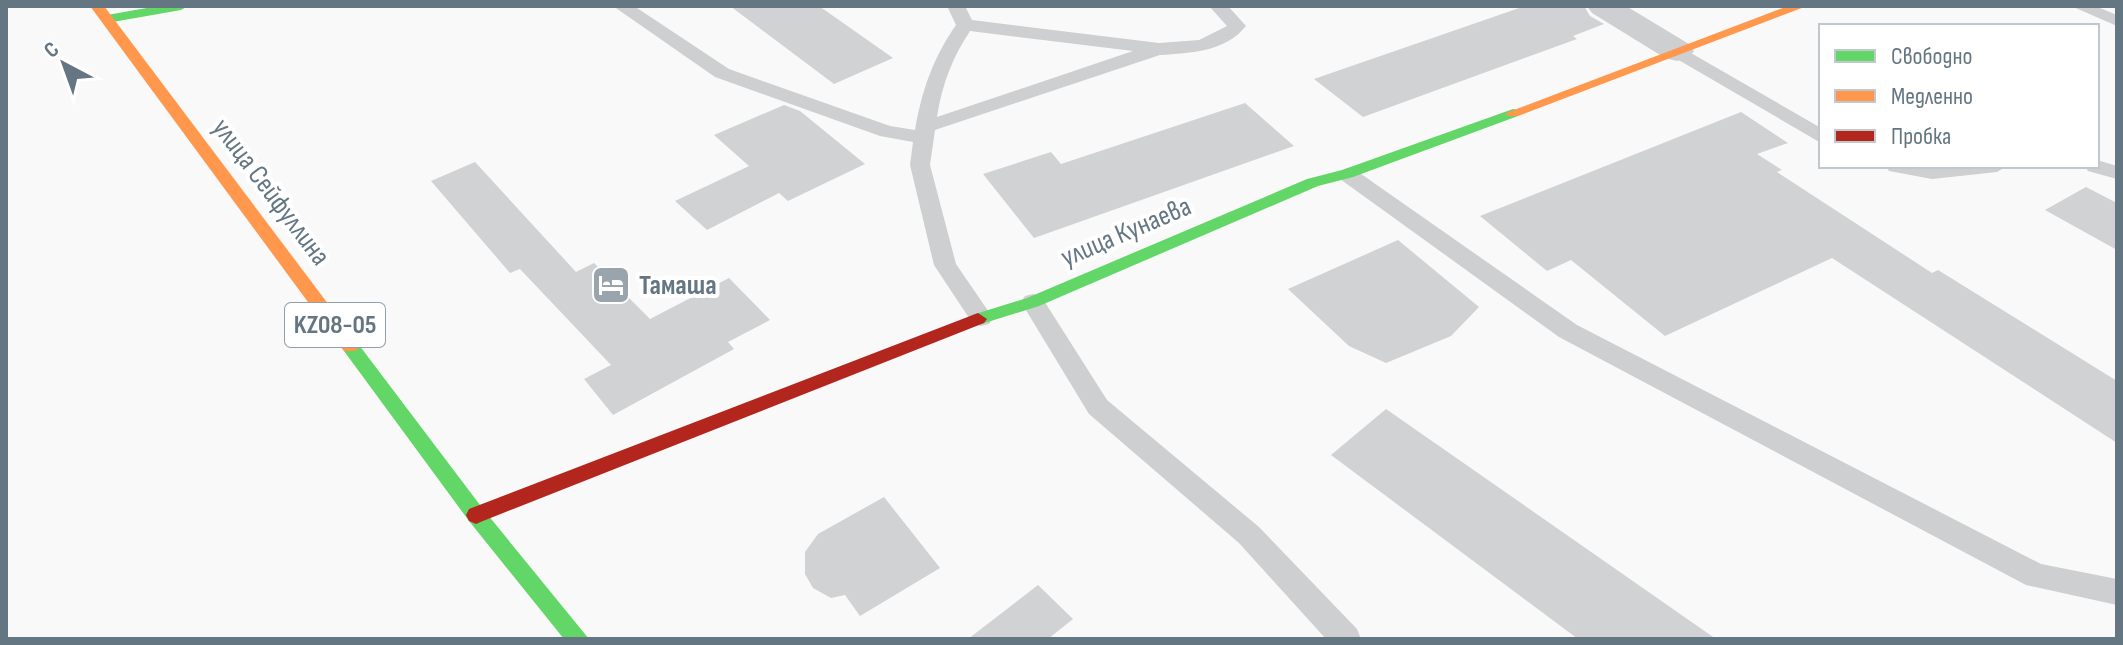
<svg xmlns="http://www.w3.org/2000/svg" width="2123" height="645" font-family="'Sofia Sans Condensed',sans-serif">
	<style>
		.building { fill: #d0d2d3 }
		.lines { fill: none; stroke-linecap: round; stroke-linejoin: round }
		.lane { fill: #cecfd0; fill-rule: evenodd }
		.street { fill: #cecfd0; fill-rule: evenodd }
		.fast { fill: #63d668; fill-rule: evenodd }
		.slow { fill: #ff974d; fill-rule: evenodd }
		.jam { fill: #b3261e; fill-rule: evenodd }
		.labels { text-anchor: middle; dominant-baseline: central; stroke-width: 8; stroke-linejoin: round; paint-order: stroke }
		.shield { fill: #fff; stroke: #939fa8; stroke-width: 2 }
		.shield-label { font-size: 26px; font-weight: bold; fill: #657683 }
		.street-label { font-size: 28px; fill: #657683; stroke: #fff }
		.poi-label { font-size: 28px; font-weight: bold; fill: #657683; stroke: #fff; text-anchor: start }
	</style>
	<rect width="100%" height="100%" fill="#f9f9f9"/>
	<g class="building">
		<polygon points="730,6 819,6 893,58 834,84"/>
		<polygon points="1525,6 1584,6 1590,16 1604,24 1573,36 1577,39 1363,117 1314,79"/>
		<polygon points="1245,103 1294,146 1034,238 983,174 1051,152 1061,164"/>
		<polygon points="784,105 800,111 865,164 788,201 779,193 707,230 675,201 749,166 714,135"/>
		<polygon points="1741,112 1788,143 1757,154 1782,170 1777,172 1932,273 1938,270 2117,381 2117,443 1832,258 1665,336 1571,260 1547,271 1480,216"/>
		<polygon points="475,162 576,272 594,263 650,319 729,278 770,320 728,342 734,349 613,415 584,379 611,365 520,269 510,273 431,181"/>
		<polygon points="2086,187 2117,203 2117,250 2045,210"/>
		<polygon points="1398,240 1479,307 1451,336 1386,363 1349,346 1288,289"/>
		<polygon points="1386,409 1716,639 1578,639 1331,455"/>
		<polygon points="884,497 940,568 860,616 845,595 831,598 813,588 805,574 805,552 818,534"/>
		<polygon points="1038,585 1073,619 1048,639 968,639"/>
	</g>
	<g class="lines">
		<g class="lane">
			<path d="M613,6H634L729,69L890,126L915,130C922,90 933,58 956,25L947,6H965L972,20L1159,43L1199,40L1227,26L1209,6H1228L1246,26C1225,52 1191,53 1160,55L935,130L930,165L956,264L993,318L989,324L981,326L973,324L934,265L910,165L913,142L880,136L715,77ZM970,31L1133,51L937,117C942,85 952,58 970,31Z"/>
			<polygon points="2071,6 2095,6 2117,15 2117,26"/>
			<polygon points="1677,45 1821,128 1821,143 1670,55 1668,51 1670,47"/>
			<polygon points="2097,160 2117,166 2117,179 2088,171 2085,166 2097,166"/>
			<polygon points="1886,166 2007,166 1997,172 1932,179 1889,171"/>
			<polygon points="1347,168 1354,169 1577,325 2041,564 2117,579 2117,605 2026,585 1559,337 1340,179 1337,174"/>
			<polygon points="1033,294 1041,296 1107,400 1259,527 1357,629 1361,639 1326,639 1239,543 1089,414 1021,302 1025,296"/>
		</g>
		<polygon class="street" points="1587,6 1626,6 1689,44 1694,51 1689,58 1677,61 1665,58 1592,13"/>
		<g class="fast">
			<polygon points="158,6 188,6 181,10 107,23 100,19 107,15"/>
			<polygon points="1513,109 1518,110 1518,116 1353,177 1318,186 1039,306 978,325 969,319 972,315 1027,298 1307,179 1342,170"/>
			<polygon points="350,339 356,341 483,509 589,639 564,639 469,521 344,351 341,346 344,341"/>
		</g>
		<g class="slow">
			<polygon points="90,6 104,6 356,341 359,346 356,351 344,351"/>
			<polygon points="1788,6 1807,6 1518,116 1508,116 1506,113"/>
		</g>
		<polygon class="jam" points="978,313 987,319 984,323 483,521 476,524 469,521 466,515 469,509"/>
	</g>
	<defs>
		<symbol id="hotel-square" viewBox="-11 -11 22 22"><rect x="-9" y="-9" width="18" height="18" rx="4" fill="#99a4ac" stroke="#fff"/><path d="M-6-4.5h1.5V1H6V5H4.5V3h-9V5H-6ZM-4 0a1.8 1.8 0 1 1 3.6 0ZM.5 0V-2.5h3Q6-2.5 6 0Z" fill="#fff"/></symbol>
	</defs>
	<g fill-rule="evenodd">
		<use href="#hotel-square" x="589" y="263" width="44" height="44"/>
	</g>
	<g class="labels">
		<rect class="shield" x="285" y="303" width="100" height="44" rx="6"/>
		<g class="shield-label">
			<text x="335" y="325">KZ08-05</text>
		</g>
		<g class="street-label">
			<text transform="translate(271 192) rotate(53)">улица Сейфуллина</text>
			<text transform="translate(1126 232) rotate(-23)">улица Кунаева</text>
		</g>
		<g class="poi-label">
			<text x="639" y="285">Тамаша</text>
		</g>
	</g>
	<rect width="2123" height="645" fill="none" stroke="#657683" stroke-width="16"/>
	<rect x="1819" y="24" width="280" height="144" fill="#ffffff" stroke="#c1c8cd" stroke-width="2"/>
	<rect x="1835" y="50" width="40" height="12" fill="#63d668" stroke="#c1c8cd" stroke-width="2"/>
	<text x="1891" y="64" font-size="24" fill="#657683">Свободно</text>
	<rect x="1835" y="90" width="40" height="12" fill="#ff974d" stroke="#c1c8cd" stroke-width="2"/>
	<text x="1891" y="104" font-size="24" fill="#657683">Медленно</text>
	<rect x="1835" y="130" width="40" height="12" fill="#b3261e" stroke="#c1c8cd" stroke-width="2"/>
	<text x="1891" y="144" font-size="24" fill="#657683">Пробка</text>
	<g transform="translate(64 64) rotate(319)" stroke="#ffffff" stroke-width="6" paint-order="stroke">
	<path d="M0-6L14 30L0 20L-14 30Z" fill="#657683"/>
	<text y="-12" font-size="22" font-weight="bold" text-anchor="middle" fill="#657683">С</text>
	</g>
</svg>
